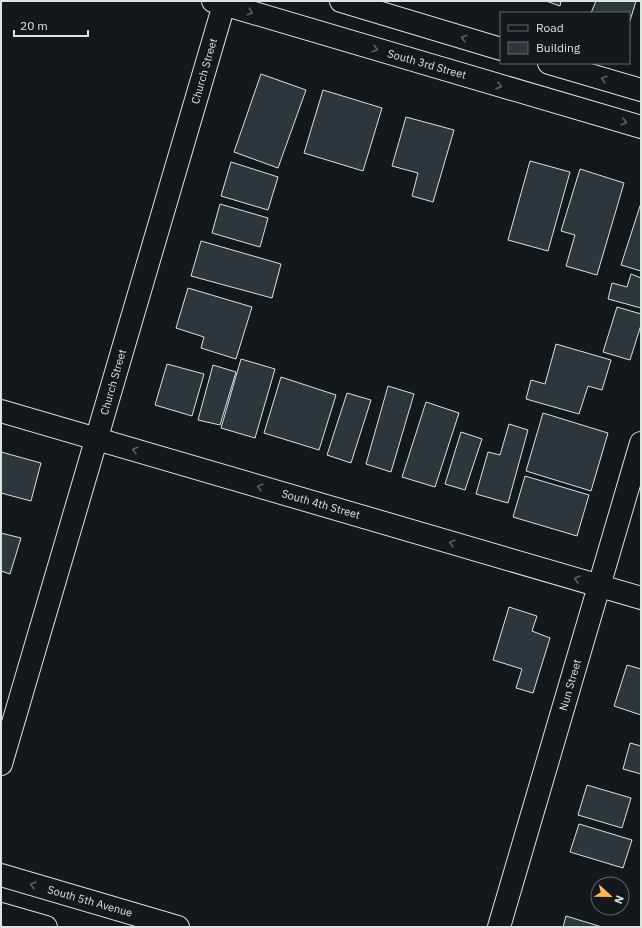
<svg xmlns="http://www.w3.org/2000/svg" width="642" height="928" font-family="'IBM Plex Sans',sans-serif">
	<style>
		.building { fill: #2c363c; stroke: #d8e6dc }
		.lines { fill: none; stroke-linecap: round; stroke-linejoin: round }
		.minor-casing { stroke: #d8e6dc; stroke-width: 24 }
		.major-casing { stroke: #d8e6dc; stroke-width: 24 }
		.minor { stroke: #14181c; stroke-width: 22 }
		.major { stroke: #14181c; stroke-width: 22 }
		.oneway { stroke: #59605f }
		.labels { text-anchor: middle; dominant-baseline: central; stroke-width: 3; stroke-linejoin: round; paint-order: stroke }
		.street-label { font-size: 11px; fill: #d8e6dc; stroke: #14181c }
	</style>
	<rect width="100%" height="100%" fill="#14181c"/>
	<g class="building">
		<polygon points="546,1 561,1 560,6"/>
		<polygon points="596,1 636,1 629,24 629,13 591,13"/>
		<polygon points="261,74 306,90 278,168 234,152"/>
		<polygon points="323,90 382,108 363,171 304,153"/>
		<polygon points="406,117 454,130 433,202 412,196 418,173 392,166"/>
		<polygon points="530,161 570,172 548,251 508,240"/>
		<polygon points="231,162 278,177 268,210 221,196"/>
		<polygon points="580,169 624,183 597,275 566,266 575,235 561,231"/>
		<polygon points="641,203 641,271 621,265"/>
		<polygon points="220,204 268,218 260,247 212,233"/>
		<polygon points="201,241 281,264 272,298 191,276"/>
		<polygon points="631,274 641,278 641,308 608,299 612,283 627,287"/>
		<polygon points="188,288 252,307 236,359 201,348 204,337 176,328"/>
		<polygon points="617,307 641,314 641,325 630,360 603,352"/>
		<polygon points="556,344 611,360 602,390 588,386 579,414 526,399 531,380 545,384"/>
		<polygon points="241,359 275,369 255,438 221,428"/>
		<polygon points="167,364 204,374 192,416 155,405"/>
		<polygon points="213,365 236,372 220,425 198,420"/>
		<polygon points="281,377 336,395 319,450 264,433"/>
		<polygon points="388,386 414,394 391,472 366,464"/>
		<polygon points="347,393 371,400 351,463 327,455"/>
		<polygon points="426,402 459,413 435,487 402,477"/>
		<polygon points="543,413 608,433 591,491 526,471"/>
		<polygon points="509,424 528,430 508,503 476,494 488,452 500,455"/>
		<polygon points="461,432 482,439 465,490 445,484"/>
		<polygon points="1,452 41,463 31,501 1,493"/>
		<polygon points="525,476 589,495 577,536 513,517"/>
		<polygon points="1,533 21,538 10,574 1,571"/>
		<polygon points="509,607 537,616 532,631 550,638 533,693 516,688 522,669 493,660"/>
		<polygon points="627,665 641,669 641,715 614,706"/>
		<polygon points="630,743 641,746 641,774 623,769"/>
		<polygon points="587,785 631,798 622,828 578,815"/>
		<polygon points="579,824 632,840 623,868 570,852"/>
		<polygon points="566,916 602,927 563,927"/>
	</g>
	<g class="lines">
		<defs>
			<g id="minor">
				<polyline points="1,411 641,598"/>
				<polyline points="1,764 225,1"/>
				<polyline points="1,875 178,927"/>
				<polyline points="1,914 46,927"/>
				<polyline points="499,927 641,443"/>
			</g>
			<g id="major">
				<polyline points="213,1 641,127"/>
				<polyline points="341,1 501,49"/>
				<polyline points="549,63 641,90"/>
			</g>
		</defs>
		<use href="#minor" class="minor-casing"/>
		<use href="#major" class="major-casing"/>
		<use href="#minor" class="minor"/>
		<use href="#major" class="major"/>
	</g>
	<defs><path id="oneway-chevron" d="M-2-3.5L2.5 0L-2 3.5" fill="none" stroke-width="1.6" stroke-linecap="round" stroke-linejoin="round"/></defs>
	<g class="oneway">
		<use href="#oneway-chevron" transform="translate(250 12) rotate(16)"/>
		<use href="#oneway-chevron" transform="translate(464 38) rotate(-163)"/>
		<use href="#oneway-chevron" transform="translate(375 49) rotate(16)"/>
		<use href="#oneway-chevron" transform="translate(604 79) rotate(-163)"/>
		<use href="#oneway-chevron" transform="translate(499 86) rotate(16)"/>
		<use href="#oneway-chevron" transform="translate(624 122) rotate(16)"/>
		<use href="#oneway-chevron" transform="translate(135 450) rotate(-164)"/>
		<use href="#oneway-chevron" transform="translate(260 487) rotate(-164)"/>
		<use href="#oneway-chevron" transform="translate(452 543) rotate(-164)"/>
		<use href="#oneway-chevron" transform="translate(577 579) rotate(-164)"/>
		<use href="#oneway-chevron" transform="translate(33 885) rotate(-164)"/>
	</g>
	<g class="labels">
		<g class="street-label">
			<text transform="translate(427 64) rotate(16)">South 3rd Street</text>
			<text transform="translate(204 71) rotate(-74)">Church Street</text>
			<text transform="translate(113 382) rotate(-74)">Church Street</text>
			<text transform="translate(321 504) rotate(16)">South 4th Street</text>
			<text transform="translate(570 685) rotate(-74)">Nun Street</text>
			<text transform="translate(90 901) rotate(16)">South 5th Avenue</text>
		</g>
	</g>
	<rect width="642" height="928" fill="none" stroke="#d8e6dc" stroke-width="4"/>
	<rect x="500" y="12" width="130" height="52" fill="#14181c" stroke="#626a69"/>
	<rect x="508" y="25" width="20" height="6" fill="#14181c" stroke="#626a69"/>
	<text x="536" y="32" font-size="12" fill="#d8e6dc">Road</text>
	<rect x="508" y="42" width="20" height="12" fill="#2c363c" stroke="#626a69"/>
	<text x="536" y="52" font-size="12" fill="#d8e6dc">Building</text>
	<g transform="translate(610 896) rotate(112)"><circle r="19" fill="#14181c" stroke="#626a69"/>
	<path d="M0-3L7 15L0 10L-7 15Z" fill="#ffb74d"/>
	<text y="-6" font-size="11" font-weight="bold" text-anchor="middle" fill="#d8e6dc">N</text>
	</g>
	<path d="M14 30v6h74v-6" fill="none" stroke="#d8e6dc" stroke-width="2"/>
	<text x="20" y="30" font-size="12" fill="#d8e6dc" stroke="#14181c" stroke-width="3" paint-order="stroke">20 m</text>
</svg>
